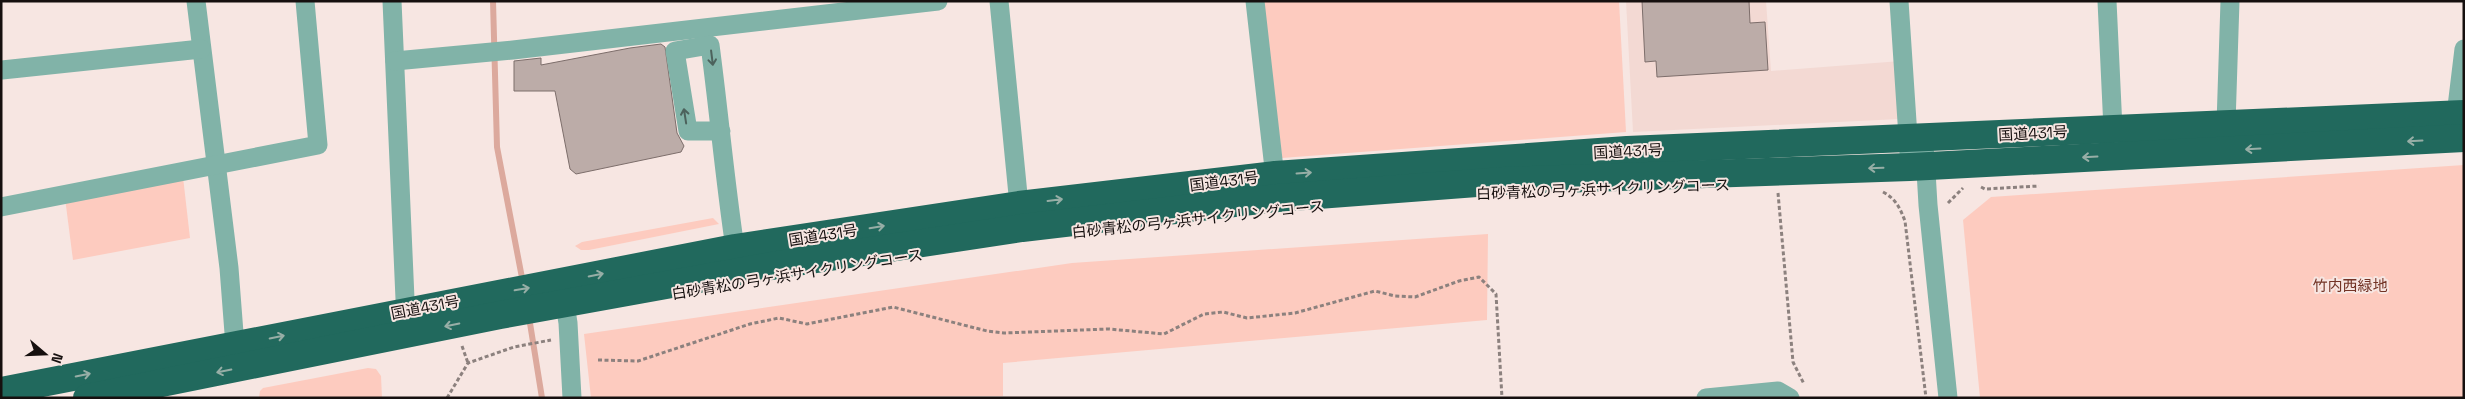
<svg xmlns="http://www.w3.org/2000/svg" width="2465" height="399" font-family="'Space Grotesk','Noto Sans JP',sans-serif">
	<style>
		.built { fill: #f3d9d3 }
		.green { fill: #fdcbbf }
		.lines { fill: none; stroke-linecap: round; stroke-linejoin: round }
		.stream { stroke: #dca99d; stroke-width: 6 }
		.building { fill: #bcaca8; stroke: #7d6e6b }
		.path { stroke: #8c817e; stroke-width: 3; stroke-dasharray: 4 2.5; stroke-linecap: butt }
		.minor { stroke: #81b3a8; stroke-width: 19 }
		.highway { stroke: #21695d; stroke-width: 28 }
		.oneway { stroke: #4c625c }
		.oneway2 { stroke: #97aea6 }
		.labels { text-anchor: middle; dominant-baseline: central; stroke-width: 4; stroke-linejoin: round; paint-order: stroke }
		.street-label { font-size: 15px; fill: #16100f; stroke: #f7e6e2 }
		.park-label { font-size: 15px; fill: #733426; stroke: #f7e6e2 }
	</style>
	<rect width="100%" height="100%" fill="#f7e6e2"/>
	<polygon class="built" points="1626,1 1766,1 1771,71 1901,61 1899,119 1633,132"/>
	<g class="green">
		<polygon points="1263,1 1619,1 1626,132 1282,158"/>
		<polygon points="2464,165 2464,398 1980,398 1963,220 1991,197"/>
		<polygon points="183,177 190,238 73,260 65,198"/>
		<polygon points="713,218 719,224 589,250 581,250 575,246 582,242"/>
		<polygon points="1488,234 1487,320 1003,363 1003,396 591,398 584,334 1072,263"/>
		<polygon points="368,368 376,369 381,376 382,398 259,398 260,391 263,388"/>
	</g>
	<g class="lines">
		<g class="stream">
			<polyline points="493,1 497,147 523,283"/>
			<polyline points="529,317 542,398"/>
		</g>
	</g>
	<g class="building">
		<polygon points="1642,1 1749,1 1750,23 1765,22 1768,70 1657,77 1656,61 1645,62"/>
		<polygon points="661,44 665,47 677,133 684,146 681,152 576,174 570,169 555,91 514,91 514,61 541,58 541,65 630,48"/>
	</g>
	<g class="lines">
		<g class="path">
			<polyline points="1981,187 1985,189 2039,186"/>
			<path d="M1883,192C1896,199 1900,208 1905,221L1926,398"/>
			<polyline points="1778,193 1793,362 1804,384"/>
			<polyline points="1948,203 1963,188"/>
			<polyline points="462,346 468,363"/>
			<polyline points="598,360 638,361 750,324 779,318 807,324 893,307 987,331 1004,333 1109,329 1164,334 1204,314 1223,312 1247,318 1295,313 1375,291 1395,296 1415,297 1459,281 1479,277 1496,294 1502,398"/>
			<polyline points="447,398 468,363 514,347 551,340"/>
		</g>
		<g class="minor">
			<polyline points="196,1 229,268 235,346"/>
			<polyline points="392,1 406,322"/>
			<polyline points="999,1 1019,205"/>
			<polyline points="1255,1 1276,186"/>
			<polyline points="1899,1 1910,167"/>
			<polyline points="2107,1 2113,129"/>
			<polyline points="395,61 513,50 938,1"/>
			<polyline points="2,70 201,49"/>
			<polyline points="2456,115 2464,49"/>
			<polyline points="2226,124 2230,1"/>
			<path d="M721,131H688L675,51L710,45C719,113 725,181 735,248"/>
			<polyline points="1925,154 1928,205 1948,398"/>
			<polyline points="1,207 318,145 305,1"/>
			<polyline points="565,304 568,323 572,398"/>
			<polyline points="1706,398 1778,391 1790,398"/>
		</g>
		<g class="highway">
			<polyline points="1,391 735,248 1019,205 1275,175 1627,150 2464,114"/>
			<polyline points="87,398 500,315 777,265 1022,228 1278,198 1503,181 1910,167 2464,138"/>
		</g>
	</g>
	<defs><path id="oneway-shaft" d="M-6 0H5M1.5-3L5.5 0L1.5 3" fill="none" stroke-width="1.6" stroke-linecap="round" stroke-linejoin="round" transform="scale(1.25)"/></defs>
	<g class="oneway">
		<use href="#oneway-shaft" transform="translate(712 58) rotate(83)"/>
		<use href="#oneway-shaft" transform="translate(685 116) rotate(-99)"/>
	</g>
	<g class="oneway2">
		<use href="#oneway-shaft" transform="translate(2415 141) rotate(177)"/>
		<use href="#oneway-shaft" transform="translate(2253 149) rotate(177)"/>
		<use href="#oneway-shaft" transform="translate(2090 157) rotate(177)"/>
		<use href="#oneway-shaft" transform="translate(1876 168) rotate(178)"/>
		<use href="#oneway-shaft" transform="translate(1304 173) rotate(-4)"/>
		<use href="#oneway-shaft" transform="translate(1055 200) rotate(-7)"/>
		<use href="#oneway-shaft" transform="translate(877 227) rotate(-9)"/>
		<use href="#oneway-shaft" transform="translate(596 275) rotate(-11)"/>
		<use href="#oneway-shaft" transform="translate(522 289) rotate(-10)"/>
		<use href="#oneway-shaft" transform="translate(452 325) rotate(168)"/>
		<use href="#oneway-shaft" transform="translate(277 337) rotate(-12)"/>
		<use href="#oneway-shaft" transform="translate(224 371) rotate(169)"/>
		<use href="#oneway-shaft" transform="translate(83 375) rotate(-11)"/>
	</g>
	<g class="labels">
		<g class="street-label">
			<text transform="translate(2033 133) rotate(-3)">国道431号</text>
			<text transform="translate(1628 151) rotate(-3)">国道431号</text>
			<text transform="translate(1224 181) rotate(-7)">国道431号</text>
			<text transform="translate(1603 189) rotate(-2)">白砂青松の弓ヶ浜サイクリングコース</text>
			<text transform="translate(1198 219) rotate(-6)">白砂青松の弓ヶ浜サイクリングコース</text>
			<text transform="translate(823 235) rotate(-9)">国道431号</text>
			<text transform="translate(797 274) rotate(-9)">白砂青松の弓ヶ浜サイクリングコース</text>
			<text transform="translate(425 307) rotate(-11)">国道431号</text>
		</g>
		<g class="park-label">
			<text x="2350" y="285">竹内西緑地</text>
		</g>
	</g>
	<rect width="2465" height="399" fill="none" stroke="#16100f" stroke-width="5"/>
	<g transform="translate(45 354) rotate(109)" stroke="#f7e6e2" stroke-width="4" paint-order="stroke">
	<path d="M0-4L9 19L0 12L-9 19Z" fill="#16100f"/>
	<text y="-8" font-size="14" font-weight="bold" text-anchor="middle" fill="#16100f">N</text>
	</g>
</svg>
